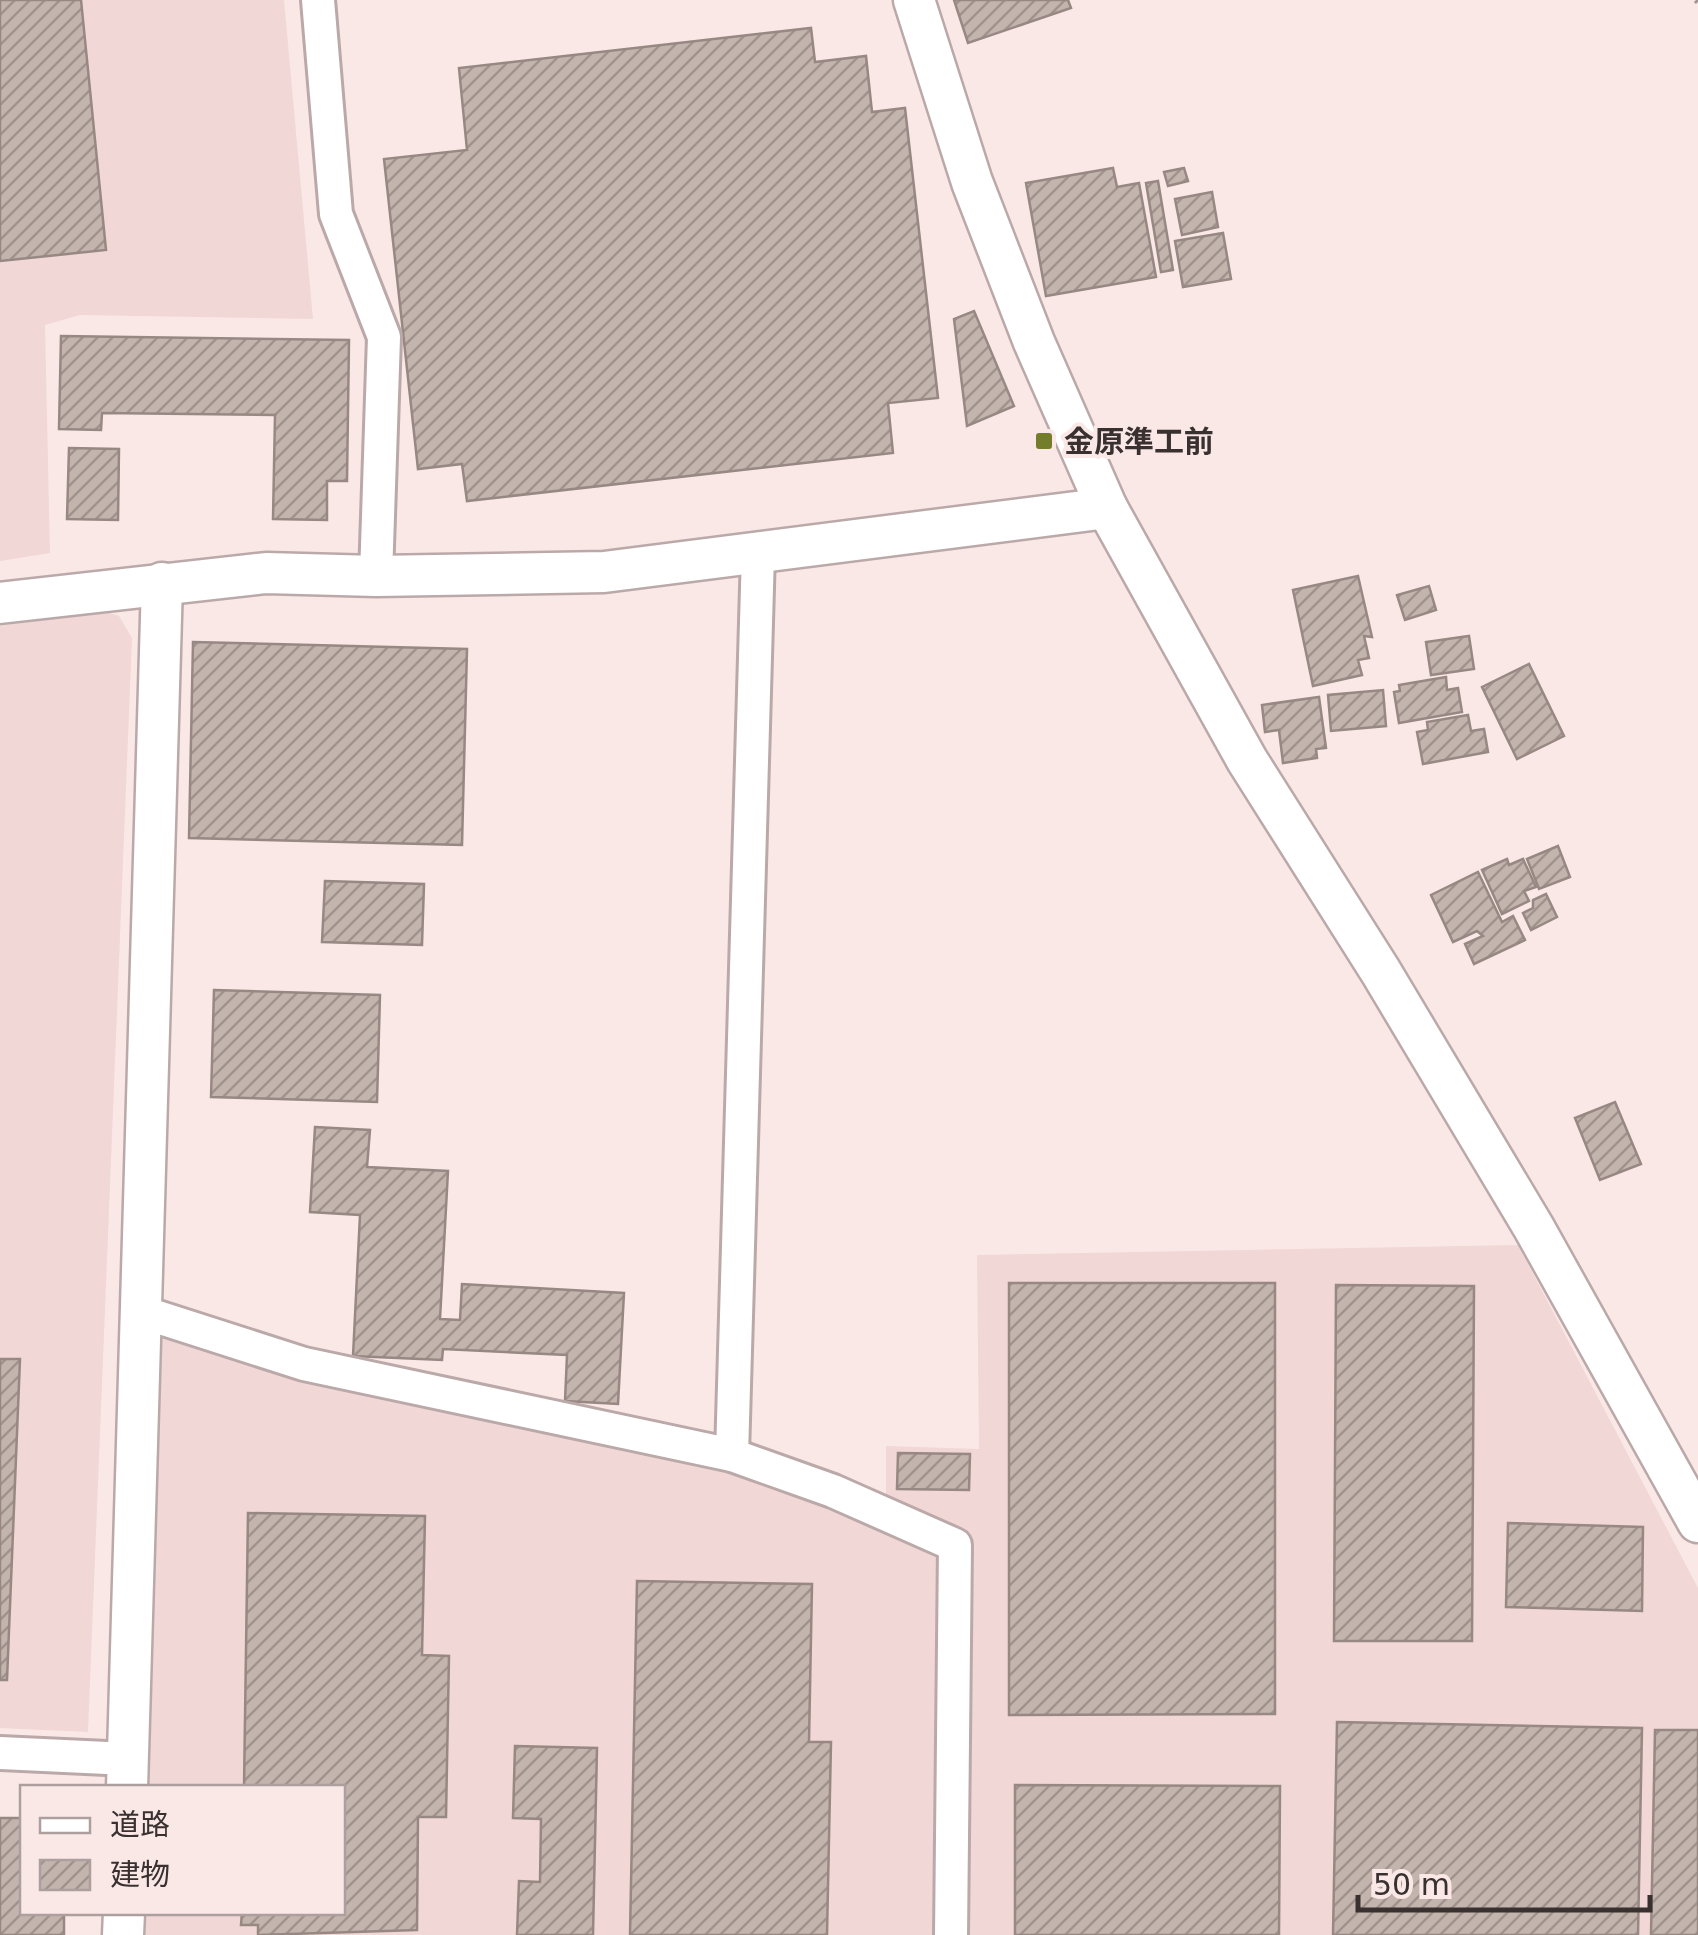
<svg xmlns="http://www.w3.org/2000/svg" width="1698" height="1935" font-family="'DejaVu Sans','Noto Sans JP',sans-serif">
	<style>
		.built { fill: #f1d7d6 }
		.building { fill: url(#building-hatch); stroke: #978883; stroke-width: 2.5 }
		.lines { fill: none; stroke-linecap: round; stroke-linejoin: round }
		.minor-casing { stroke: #bba9a9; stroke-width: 38 }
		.tertiary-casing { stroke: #bba9a9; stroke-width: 45 }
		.path { stroke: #a19493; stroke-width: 6; stroke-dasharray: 8 5; stroke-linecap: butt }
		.minor { stroke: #fff; stroke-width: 32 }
		.tertiary { stroke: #fff; stroke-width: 40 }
		.poi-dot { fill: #747e2a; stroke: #fae8e7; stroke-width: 4 }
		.labels { text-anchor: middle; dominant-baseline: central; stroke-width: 8; stroke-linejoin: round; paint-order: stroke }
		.poi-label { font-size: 30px; font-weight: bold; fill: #383130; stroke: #fae8e7; text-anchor: start }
	</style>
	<defs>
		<pattern id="building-hatch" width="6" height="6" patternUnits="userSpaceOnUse" patternTransform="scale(2.5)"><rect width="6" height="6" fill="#c4b4ae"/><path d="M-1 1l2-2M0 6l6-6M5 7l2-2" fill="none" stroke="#a0938e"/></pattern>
	</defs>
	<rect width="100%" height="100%" fill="#fae8e7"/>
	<g class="built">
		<polygon points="0,0 284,0 313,319 80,315 45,325 50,553 0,561"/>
		<polygon points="103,611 119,616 132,638 88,1732 0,1728 0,626"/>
		<polygon points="1518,1245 1698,1588 1698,1935 967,1935 969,1533 886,1497 886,1446 979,1449 977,1255"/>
		<polygon points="155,1334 297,1377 752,1477 922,1545 941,1561 937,1935 141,1935 141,1913 342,1912 342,1788 144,1787"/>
	</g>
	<g class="building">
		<polygon points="0,0 81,0 106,250 0,261"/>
		<polygon points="954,0 1068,0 1071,8 968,43"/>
		<polygon points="811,28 815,62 866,56 872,112 905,108 938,398 888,403 893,453 467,501 462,464 418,469 384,159 467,150 459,68"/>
		<polygon points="1113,168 1117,187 1139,183 1156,277 1046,296 1026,183"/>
		<polygon points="1184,168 1188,181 1168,186 1164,172"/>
		<polygon points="1158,181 1173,270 1161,272 1146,183"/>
		<polygon points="1212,192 1218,227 1182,235 1175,199"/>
		<polygon points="1223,233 1231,279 1183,287 1175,241"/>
		<polygon points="974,311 1014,406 967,426 954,319"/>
		<polygon points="61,336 349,340 347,481 327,481 327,520 273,519 275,415 102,413 101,430 59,429"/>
		<polygon points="69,448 119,449 118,520 67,519"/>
		<polygon points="1358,576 1372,637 1364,636 1369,658 1358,660 1362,675 1313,686 1293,590"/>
		<polygon points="1429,586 1436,610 1405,620 1397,595"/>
		<polygon points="1469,636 1474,669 1431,675 1426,642"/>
		<polygon points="193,642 467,649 462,845 189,838"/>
		<polygon points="1529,664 1564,736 1517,759 1482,687"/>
		<polygon points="1446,677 1447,690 1458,688 1462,712 1399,723 1394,692 1400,691 1399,685"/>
		<polygon points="1383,690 1386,726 1331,731 1328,695"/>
		<polygon points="1319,697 1326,748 1316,749 1317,758 1283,763 1279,730 1265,732 1262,705"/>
		<polygon points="1468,715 1471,731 1484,729 1488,752 1423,764 1417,732 1428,730 1427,722"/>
		<polygon points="1558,846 1570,877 1539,889 1527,859"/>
		<polygon points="1507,859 1509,865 1523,859 1536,887 1524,891 1529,901 1502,914 1482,870"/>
		<polygon points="1478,872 1502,922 1513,916 1525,940 1474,964 1465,944 1483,936 1477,931 1453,942 1431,895"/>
		<polygon points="325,881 424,884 422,945 322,942"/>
		<polygon points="1546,894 1557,917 1531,930 1523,913 1533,908 1533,900"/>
		<polygon points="214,990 380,995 377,1102 211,1097"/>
		<polygon points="1615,1102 1641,1164 1600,1180 1575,1118"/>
		<polygon points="315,1127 370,1130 367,1167 448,1171 440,1319 460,1320 462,1284 624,1293 618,1404 565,1401 567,1355 443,1349 442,1360 353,1356 360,1215 310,1212"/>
		<polygon points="1009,1283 1275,1283 1275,1714 1009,1715"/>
		<polygon points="1336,1285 1474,1286 1472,1641 1334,1641"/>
		<polygon points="0,1359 20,1359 7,1680 0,1680"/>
		<polygon points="898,1453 970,1454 969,1490 897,1489"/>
		<polygon points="248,1513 425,1516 422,1655 449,1656 446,1817 418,1817 417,1930 258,1935 258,1925 241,1925 242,1912 342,1912 342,1788 244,1788"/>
		<polygon points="1508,1523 1643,1527 1642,1611 1506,1607"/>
		<polygon points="637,1581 812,1584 809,1742 831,1742 827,1935 630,1935"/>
		<polygon points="1337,1722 1642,1728 1638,1935 1333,1935"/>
		<polygon points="1655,1730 1698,1730 1698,1935 1651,1935"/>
		<polygon points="515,1746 597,1748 593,1935 517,1935 519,1881 540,1882 541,1819 513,1818"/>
		<polygon points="1015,1785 1280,1786 1279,1935 1015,1935"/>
		<polygon points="0,1818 22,1818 22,1912 64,1912 64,1935 0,1935"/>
	</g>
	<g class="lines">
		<defs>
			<g id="minor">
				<polyline points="318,0 336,214 384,337 376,576"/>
				<polyline points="142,1312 304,1364 732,1455 833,1491 955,1545 951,1935"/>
				<polyline points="732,1455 758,553"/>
				<polyline points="0,1753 128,1759"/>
			</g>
			<g id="tertiary">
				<polyline points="914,0 972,182 1034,342 1107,508 1247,760 1381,972 1534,1228 1698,1522"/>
				<polyline points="0,603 266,573 376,576 604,572 1107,508"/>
				<polyline points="127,1788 162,583"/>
				<polyline points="123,1935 124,1912"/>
			</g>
		</defs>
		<use href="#minor" class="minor-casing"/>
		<use href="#tertiary" class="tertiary-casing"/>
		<polyline class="path" points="1696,0 1698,2"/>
		<use href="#minor" class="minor"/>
		<use href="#tertiary" class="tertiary"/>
	</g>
	<rect class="poi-dot" x="1034" y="431" width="20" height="20" rx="5"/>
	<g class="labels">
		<g class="poi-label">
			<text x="1064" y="441">金原準工前</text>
		</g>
	</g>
	<rect x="20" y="1785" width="325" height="130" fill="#fae8e7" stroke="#ac9f9e" stroke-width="2.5"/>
	<rect x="40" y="1818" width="50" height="15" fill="#ffffff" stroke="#ac9f9e" stroke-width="2.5"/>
	<text x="110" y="1835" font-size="30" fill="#383130">道路</text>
	<rect x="40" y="1860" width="50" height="30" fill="url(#building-hatch)" stroke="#ac9f9e" stroke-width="2.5"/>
	<text x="110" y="1885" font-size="30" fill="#383130">建物</text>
	<path d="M1358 1895v15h292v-15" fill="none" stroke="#383130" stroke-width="5"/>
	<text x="1373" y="1895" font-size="30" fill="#383130" stroke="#fae8e7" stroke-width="8" paint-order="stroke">50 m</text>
</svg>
